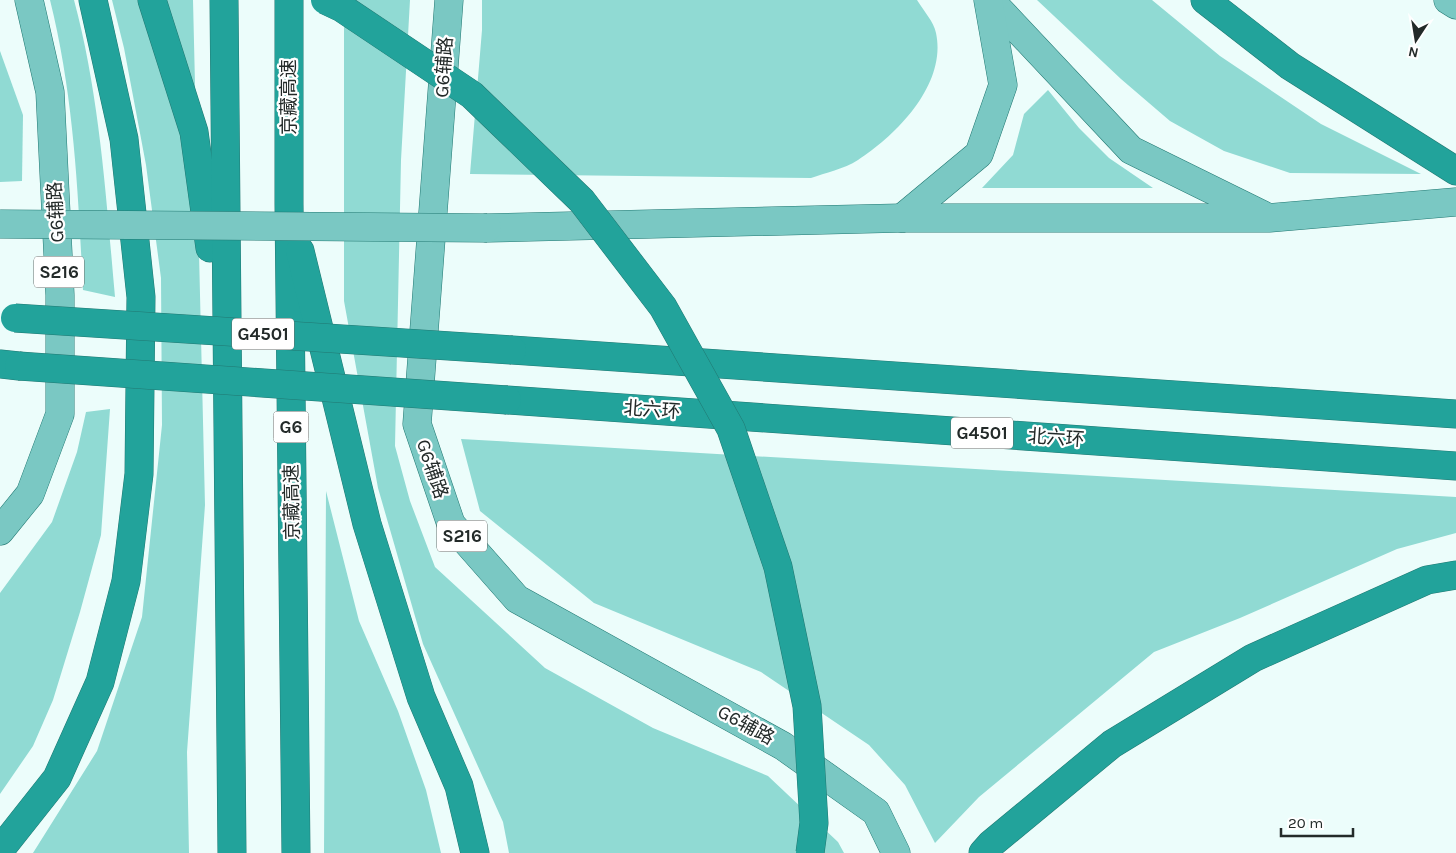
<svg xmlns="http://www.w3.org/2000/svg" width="1456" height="853" font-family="Karla,'Noto Sans SC',sans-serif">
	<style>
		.green { fill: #90dad3 }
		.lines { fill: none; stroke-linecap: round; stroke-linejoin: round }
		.major-casing { stroke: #227973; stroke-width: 29 }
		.highway-casing { stroke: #227973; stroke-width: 29 }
		.major { stroke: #7ac8c3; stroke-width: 28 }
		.highway { stroke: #22a39b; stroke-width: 28 }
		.major-bridge-casing { stroke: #227973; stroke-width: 29; stroke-linecap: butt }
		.highway-bridge-casing { stroke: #227973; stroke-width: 29; stroke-linecap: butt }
		.major-bridge { stroke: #7ac8c3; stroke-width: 28 }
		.highway-bridge { stroke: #22a39b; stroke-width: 28 }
		.labels { text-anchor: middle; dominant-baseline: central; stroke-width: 4.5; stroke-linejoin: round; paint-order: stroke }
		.shield { fill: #fff; stroke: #656a69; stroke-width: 1 }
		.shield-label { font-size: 18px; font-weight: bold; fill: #232a29 }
		.street-label { font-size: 19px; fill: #232a29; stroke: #fff }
	</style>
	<rect width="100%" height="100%" fill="#ecfdfb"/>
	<g class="green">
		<path d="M50,0H74C100,97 106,198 115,297L83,290C78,191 74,97 50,0Z"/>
		<polygon points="112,0 193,0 205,505 187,752 189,853 33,853 97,751 142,617 162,425 161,278 146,165 124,48"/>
		<polygon points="344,0 410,0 401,160 395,446 410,501 435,567 545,668 653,728 768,776 838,842 844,853 509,853 503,822 423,644 378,488 344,301"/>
		<path d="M482,0H917C923,10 934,22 936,33C947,84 897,135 858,160C844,169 825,173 811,178L470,174L482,30Z"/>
		<polygon points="1037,0 1152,0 1220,56 1321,124 1421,174 1290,173 1224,151 1170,121 1121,79"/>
		<polygon points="0,51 23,115 22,181 0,182"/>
		<polygon points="1048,90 1079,128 1109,158 1153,188 982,188 1013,155 1024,114"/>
		<polygon points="110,409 101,535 80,612 53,700 33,746 0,794 0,593 52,522 77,452 86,412"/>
		<polygon points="461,439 1456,497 1456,533 1397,549 1240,618 1154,652 979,797 935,843 905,785 869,745 761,672 594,603 480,511"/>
		<polygon points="326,491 359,621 398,711 426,790 441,853 324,853"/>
	</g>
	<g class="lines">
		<defs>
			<g id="major">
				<polyline points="449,0 417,424 451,524 517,599 783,746 876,812 896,853"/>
				<polyline points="990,0 1131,150 1263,215"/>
				<polyline points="1448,0 1456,5"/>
				<polyline points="902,218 979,154 1003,85 988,0"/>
				<polyline points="487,228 902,218 1269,218 1456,202"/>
				<polyline points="0,531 30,494 60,414 60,295 50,92 29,0"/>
			</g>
			<g id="highway">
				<polyline points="152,0 194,132 210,248"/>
				<polyline points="224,0 232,853"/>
				<polyline points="289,0 289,204 296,853"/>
				<polyline points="1205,0 1290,66 1456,171"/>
				<polyline points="300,251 367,524 421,697 459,786 475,853"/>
				<polyline points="512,350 1456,414"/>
				<polyline points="0,364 19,366"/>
				<polyline points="507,400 1456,466"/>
				<polyline points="0,850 57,778 100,682 126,581 139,474 141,297 124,139 93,0"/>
				<polyline points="983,853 991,844 1112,744 1253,658 1427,580 1456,575"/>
			</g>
		</defs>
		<use href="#major" class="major-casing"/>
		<use href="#highway" class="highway-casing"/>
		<use href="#major" class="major"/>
		<use href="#highway" class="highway"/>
		<defs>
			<polyline id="major-bridge" points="0,224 487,228"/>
			<g id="highway-bridge">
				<polyline points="325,0 342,8 472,95 582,201 663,307 731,429 778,567 807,706 814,823 810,853"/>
				<polyline points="15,318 512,350"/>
				<polyline points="19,366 507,400"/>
			</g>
		</defs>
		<use href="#major-bridge" class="major-bridge-casing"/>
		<use href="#highway-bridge" class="highway-bridge-casing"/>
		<use href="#major-bridge" class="major-bridge"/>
		<use href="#highway-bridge" class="highway-bridge"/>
	</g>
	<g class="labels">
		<g class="shield">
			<rect x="34" y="256.5" width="50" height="31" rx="4"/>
			<rect x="232" y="318.5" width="62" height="31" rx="4"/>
			<rect x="273.5" y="411.5" width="35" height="31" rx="4"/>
			<rect x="951" y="417.5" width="62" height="31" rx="4"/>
			<rect x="437" y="520.5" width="50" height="31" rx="4"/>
		</g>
		<g class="shield-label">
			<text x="59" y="272">S216</text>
			<text x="263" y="334">G4501</text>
			<text x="291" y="427">G6</text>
			<text x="982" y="433">G4501</text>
			<text x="462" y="536">S216</text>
		</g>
		<g class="street-label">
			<text transform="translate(444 67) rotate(-86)">G6辅路</text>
			<text transform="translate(289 97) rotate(-90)">京藏高速</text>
			<text transform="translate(56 212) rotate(-93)">G6辅路</text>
			<text transform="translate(652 410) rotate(4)">北六环</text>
			<text transform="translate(1056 438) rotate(4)">北六环</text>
			<text transform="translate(432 469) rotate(71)">G6辅路</text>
			<text transform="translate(292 502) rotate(-91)">京藏高速</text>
			<text transform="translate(746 725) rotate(29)">G6辅路</text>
		</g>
	</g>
	<g transform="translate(1416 40) rotate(192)" stroke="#ffffff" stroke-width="4" paint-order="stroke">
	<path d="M0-4L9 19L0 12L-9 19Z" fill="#232a29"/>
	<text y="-8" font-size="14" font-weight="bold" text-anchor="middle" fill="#232a29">N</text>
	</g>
	<path d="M1281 828v8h72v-8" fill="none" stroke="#232a29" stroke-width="2.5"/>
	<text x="1288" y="828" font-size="15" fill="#232a29" stroke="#ffffff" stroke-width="4" paint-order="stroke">20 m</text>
</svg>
